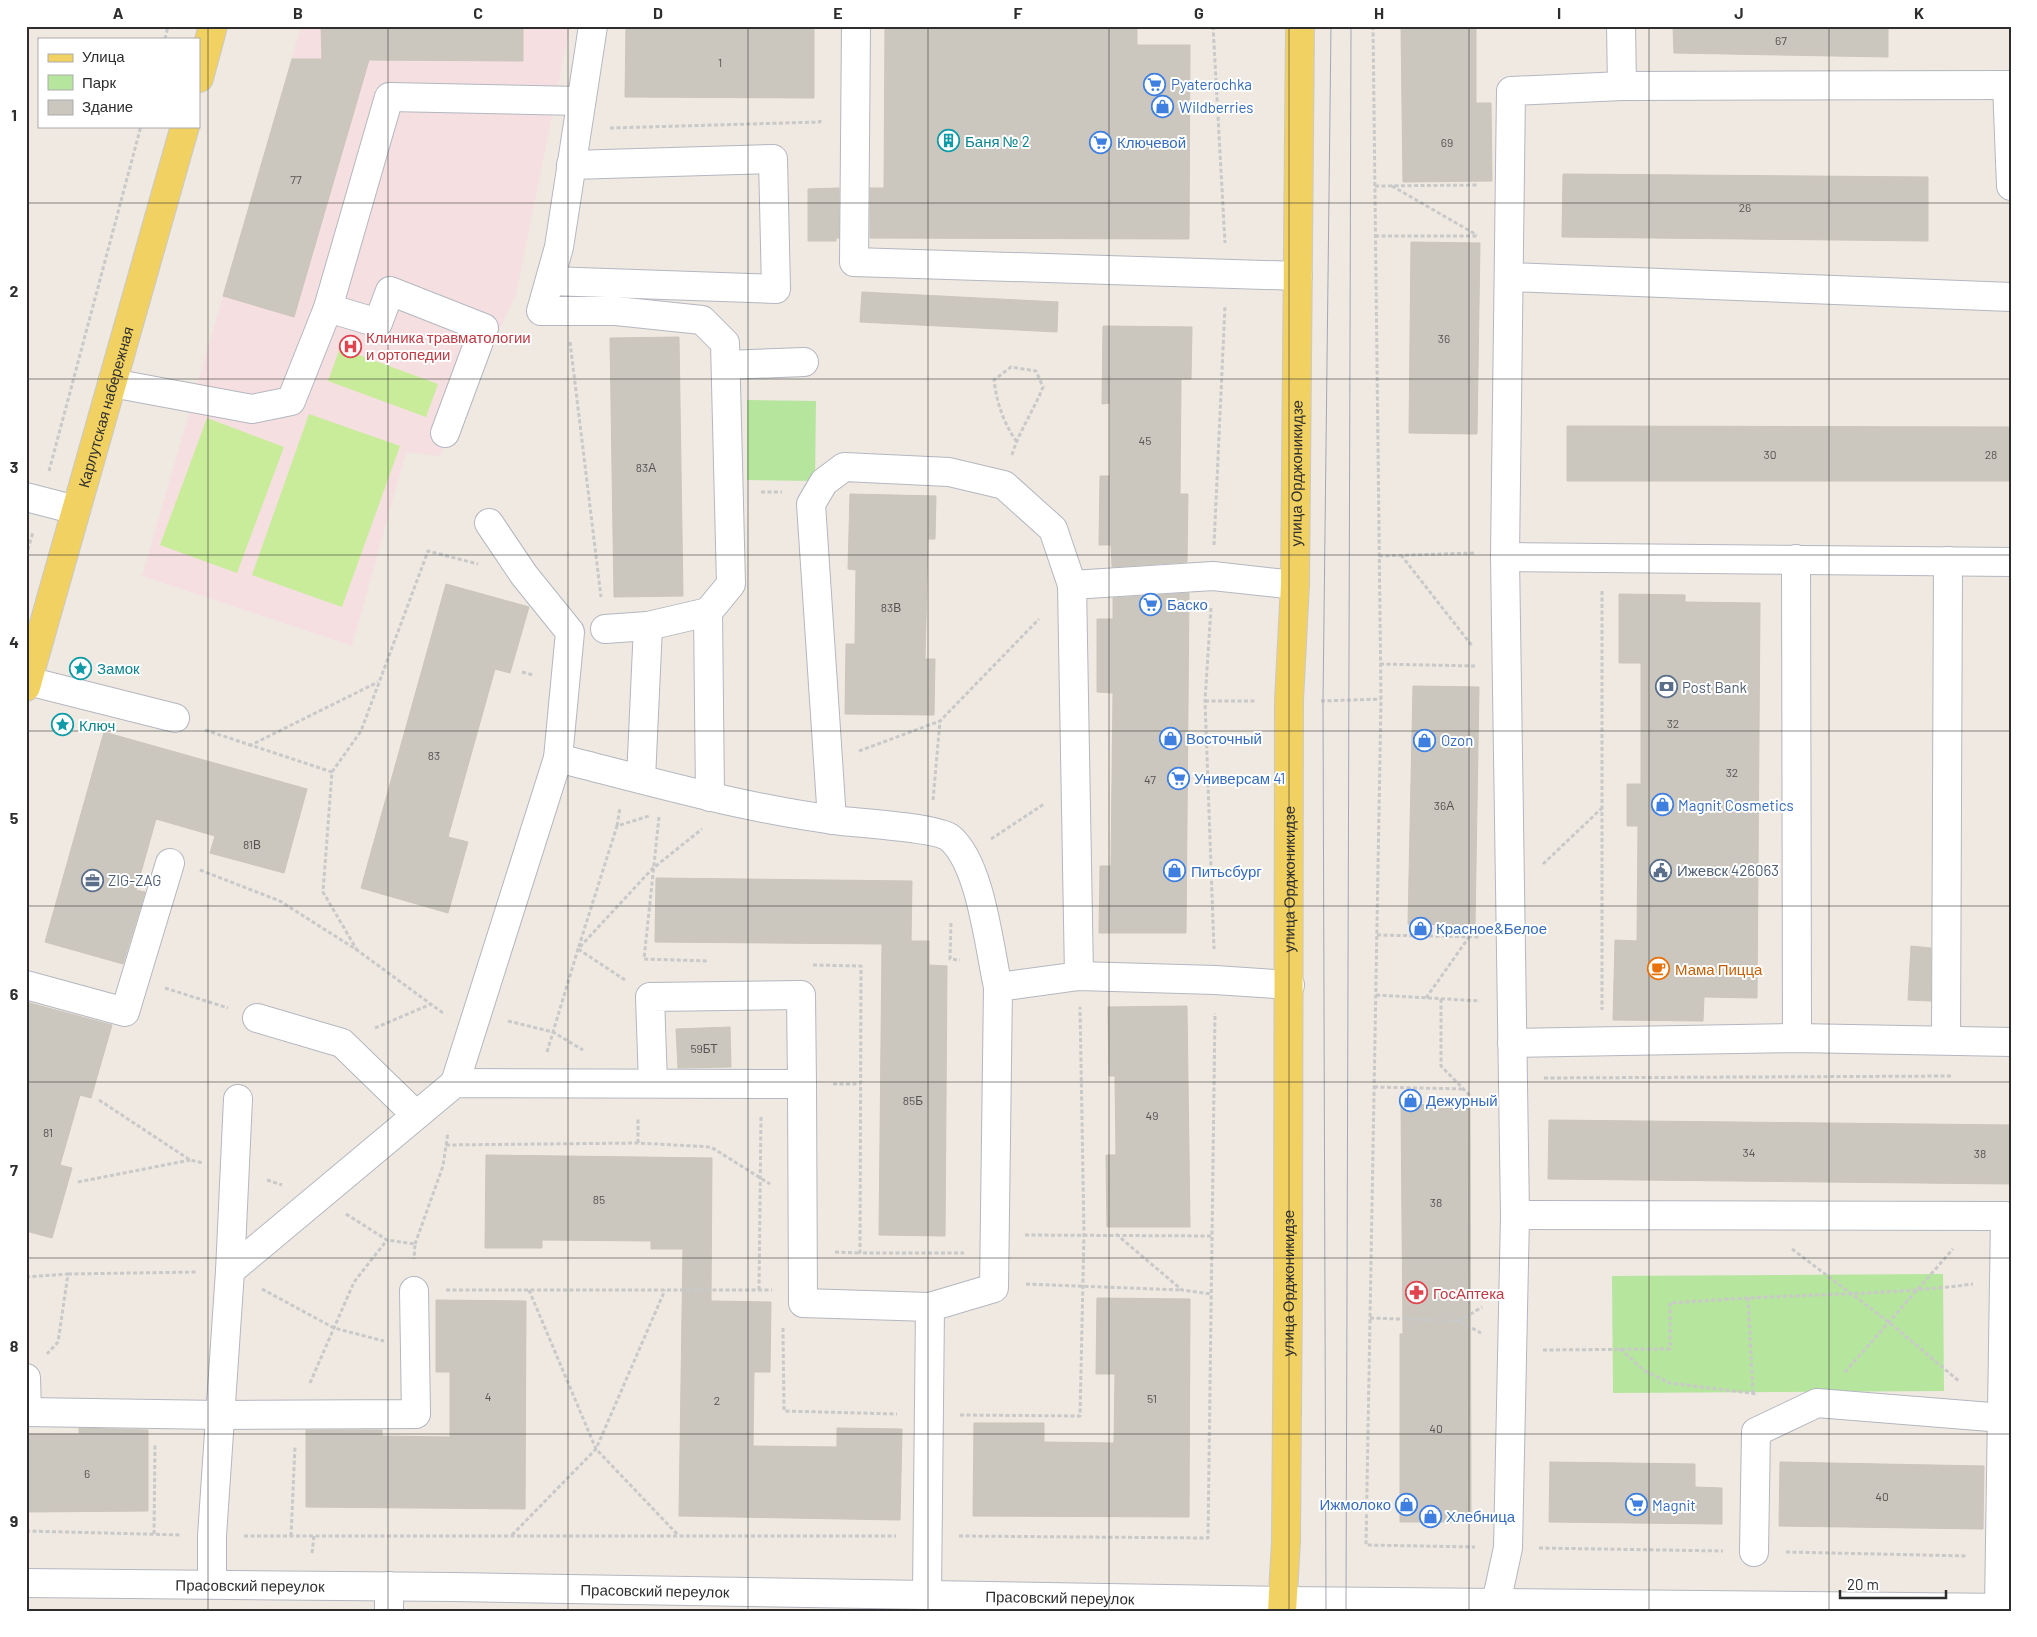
<svg xmlns="http://www.w3.org/2000/svg" width="2037" height="1637" font-family="Barlow,sans-serif">
	<style>
		.medical { fill: #f5dfe0 }
		.green { fill: #b6e59e }
		.pitch { fill: #c9ec9a }
		.building { fill: #cbc7bf; stroke: #cbc5ba }
		.lines { fill: none; stroke-linecap: round; stroke-linejoin: round }
		.minor-casing { stroke: #b4b7c1; stroke-width: 30 }
		.major-casing { stroke: #c9c9c9; stroke-width: 30 }
		.path { stroke: #c9c9c9; stroke-width: 3; stroke-dasharray: 4 2.5; stroke-linecap: butt }
		.minor { stroke: #fff; stroke-width: 28 }
		.major { stroke: #f2d163; stroke-width: 28 }
		.tram { stroke: #a3a6b8; stroke-width: 1 }
		.grid { fill: none; stroke: #2e2e2e; stroke-width: 1; stroke-opacity: 0.55 }
		.labels { text-anchor: middle; dominant-baseline: central; stroke-width: 4; stroke-linejoin: round; paint-order: stroke }
		.number-label { font-size: 12px; fill: #555452 }
		.shop-label { font-size: 15px; fill: #366cbe; stroke: #fff; text-anchor: start }
		.culture-label { font-size: 15px; fill: #0d838f; stroke: #fff; text-anchor: start }
		.health-label { font-size: 15px; fill: #be3a42; stroke: #fff; text-anchor: start }
		.street-label { font-size: 15px; fill: #2e2e2e; stroke: #fff }
		.service-label { font-size: 15px; fill: #4e5e75; stroke: #fff; text-anchor: start }
		.food-label { font-size: 15px; fill: #c56008; stroke: #fff; text-anchor: start }
		.neatline { fill: none; stroke: #2e2e2e; stroke-width: 2 }
		.grid-label { font-size: 16px; text-anchor: middle; font-weight: bold; fill: #2e2e2e }
	</style>
	<rect width="100%" height="100%" fill="#efe9e1"/>
	<polygon class="medical" points="301,26 570,26 516,294 440,456 406,452 352,646 142,576"/>
	<g class="green">
		<polygon points="747,400 816,401 815,481 747,480"/>
		<polygon points="1943,1274 1944,1391 1613,1393 1612,1276"/>
	</g>
	<g class="pitch">
		<polygon points="340,348 438,384 426,417 328,381"/>
		<polygon points="309,414 400,446 342,607 252,575"/>
		<polygon points="207,418 284,447 237,573 160,545"/>
	</g>
	<g class="building">
		<polygon points="321,26 523,26 523,61 369,60 294,317 223,296 292,59 322,59"/>
		<polygon points="626,26 814,26 814,98 625,97"/>
		<polygon points="885,26 1137,26 1137,45 1190,45 1189,239 870,238 870,188 884,188"/>
		<polygon points="1401,26 1476,26 1476,103 1491,103 1492,181 1403,182"/>
		<polygon points="1673,26 1888,26 1888,57 1674,53"/>
		<polygon points="1563,174 1928,177 1928,241 1562,237"/>
		<polygon points="839,188 839,238 836,238 836,241 808,241 808,189"/>
		<polygon points="1411,242 1480,243 1477,434 1409,433"/>
		<polygon points="862,292 1058,302 1057,332 860,322"/>
		<polygon points="1103,326 1192,327 1191,379 1181,379 1180,494 1188,494 1187,562 1112,567 1111,545 1099,545 1100,476 1110,476 1110,403 1102,404"/>
		<polygon points="679,337 683,596 614,597 610,338"/>
		<polygon points="1567,426 2011,427 2011,481 1567,481"/>
		<polygon points="850,494 936,496 935,539 928,539 925,659 935,659 934,715 845,714 846,644 855,644 856,570 848,569"/>
		<polygon points="446,584 529,607 510,673 495,669 448,837 468,842 448,913 361,888"/>
		<polygon points="1189,593 1186,933 1099,933 1100,866 1111,866 1113,693 1097,692 1097,619 1113,619 1113,598"/>
		<polygon points="1619,594 1685,595 1685,602 1760,603 1757,998 1704,997 1703,1021 1613,1020 1615,940 1637,941 1638,826 1627,826 1627,784 1641,784 1641,663 1619,663"/>
		<polygon points="1413,686 1479,687 1475,925 1408,924"/>
		<polygon points="104,732 307,789 284,873 210,853 215,836 156,819 136,890 145,892 123,964 45,942"/>
		<polygon points="656,878 912,881 911,941 929,941 929,965 947,966 945,1236 879,1235 882,944 655,942"/>
		<polygon points="1911,946 1931,948 1931,1001 1908,1000"/>
		<polygon points="26,1002 112,1025 91,1098 80,1095 60,1165 72,1168 52,1238 26,1231"/>
		<polygon points="1187,1006 1190,1227 1107,1227 1106,1155 1116,1155 1115,1076 1109,1076 1108,1007"/>
		<polygon points="730,1027 731,1067 678,1068 676,1029"/>
		<polygon points="1470,1104 1471,1522 1400,1522 1400,1334 1403,1334 1401,1105"/>
		<polygon points="1549,1120 2011,1125 2011,1184 1548,1179"/>
		<polygon points="486,1155 712,1158 711,1301 771,1302 770,1372 754,1372 753,1446 837,1447 837,1428 902,1429 900,1520 679,1516 683,1249 651,1249 651,1241 542,1240 542,1248 485,1248"/>
		<polygon points="1097,1298 1190,1299 1189,1517 973,1516 974,1423 1044,1423 1044,1442 1114,1443 1115,1374 1096,1374"/>
		<polygon points="436,1300 526,1301 525,1509 306,1507 306,1430 382,1430 382,1436 450,1437 450,1372 436,1372"/>
		<polygon points="79,1428 148,1430 148,1511 26,1512 26,1434 79,1434"/>
		<polygon points="1550,1462 1695,1464 1695,1487 1722,1488 1722,1524 1549,1522"/>
		<polygon points="1780,1462 1984,1466 1983,1529 1779,1526"/>
	</g>
	<g class="lines">
		<defs>
			<g id="minor">
				<polyline points="593,26 559,247 541,311 616,311 702,320 725,343 731,584 708,612 710,797"/>
				<polyline points="856,26 854,262 1298,276"/>
				<polyline points="1621,26 1622,86"/>
				<polyline points="2007,85 2011,186"/>
				<polyline points="1509,277 2011,297"/>
				<polyline points="550,281 776,289 773,159 571,165"/>
				<polyline points="328,308 389,97 581,101"/>
				<polyline points="726,365 804,362"/>
				<polyline points="112,383 252,409 291,401 328,308 378,323 390,291 484,328 445,433"/>
				<polyline points="26,497 76,510"/>
				<polyline points="489,523 524,575 570,632 558,758"/>
				<polyline points="1505,557 2011,562"/>
				<polyline points="1796,559 1797,1038"/>
				<polyline points="605,629 648,626 708,612"/>
				<polyline points="28,681 175,718"/>
				<polyline points="641,779 648,626"/>
				<polyline points="832,820 811,504 824,482 844,467 949,472 1004,485 1053,529 1072,585"/>
				<polyline points="1079,976 1072,585 1213,576 1295,585"/>
				<polyline points="26,985 125,1012 170,863"/>
				<polyline points="257,1018 342,1043 416,1115"/>
				<polyline points="1946,1040 1948,561"/>
				<polyline points="1512,1043 1797,1038 2011,1042"/>
				<path d="M455,1083L558,758C652,782 746,809 842,821C861,823 938,828 950,838C981,864 989,947 998,987"/>
				<polyline points="653,1083 650,997 801,995 802,1084"/>
				<polyline points="1515,1215 2005,1216 1999,1608"/>
				<polyline points="230,1271 238,1099"/>
				<polyline points="26,1378 27,1412 220,1415 416,1414 414,1291"/>
				<polyline points="1754,1552 1756,1432 1817,1403 2003,1418"/>
				<path id="s1" d="M26,1583L453,1587L1282,1601L2011,1608"/>
				<polyline points="212,1583 212,1536 230,1271 455,1083 802,1084 803,1303 930,1307"/>
				<polyline points="389,1586 389,1611"/>
				<polyline points="927,1595 930,1307 994,1288 998,987 1079,976 1215,980 1290,985"/>
				<polyline points="1496,1611 1496,1603 1508,1548 1515,1215 1505,557 1511,91 1622,86 2011,85"/>
			</g>
			<g id="major">
				<polyline points="199,78 213,26"/>
				<path id="s2" d="M26,687L185,126"/>
				<path id="s3" d="M1282,1611L1286,1541L1288,1288L1289,700L1295,585L1300,26"/>
			</g>
		</defs>
		<use href="#minor" class="minor-casing"/>
		<use href="#major" class="major-casing"/>
		<g class="path">
			<polyline points="1213,26 1225,243"/>
			<polyline points="1373,26 1381,699 1366,1545 1475,1547"/>
			<polyline points="165,39 168,26"/>
			<polyline points="610,128 820,122 820,119"/>
			<polyline points="1375,186 1479,185"/>
			<polyline points="1392,186 1477,235"/>
			<polyline points="1375,236 1477,236"/>
			<polyline points="570,342 601,597"/>
			<path d="M1012,455C1019,431 1034,410 1043,387L1036,371L1011,367L994,380C997,404 1003,421 1016,441"/>
			<polyline points="49,471 141,126"/>
			<polyline points="761,492 782,492"/>
			<polyline points="1214,545 1225,306"/>
			<polyline points="1401,555 1473,647"/>
			<polyline points="26,556 33,532"/>
			<polyline points="1379,556 1474,553"/>
			<polyline points="1602,591 1602,1010"/>
			<polyline points="1211,608 1205,701 1214,949"/>
			<polyline points="1380,664 1475,666"/>
			<polyline points="522,672 533,675"/>
			<polyline points="1205,701 1257,701"/>
			<polyline points="1321,701 1381,699"/>
			<polyline points="205,730 332,772 323,892 357,950"/>
			<polyline points="249,746 378,682"/>
			<polyline points="859,751 940,721 1039,619"/>
			<polyline points="332,772 361,731 428,551 478,564"/>
			<polyline points="933,800 940,721"/>
			<polyline points="659,817 644,959 709,961"/>
			<polyline points="617,826 620,807"/>
			<polyline points="991,839 1044,804"/>
			<polyline points="1543,864 1602,808"/>
			<polyline points="200,870 280,901 357,950 443,1013"/>
			<polyline points="951,923 950,959 960,960"/>
			<polyline points="1377,935 1479,937"/>
			<polyline points="813,965 861,966 860,1253 964,1253"/>
			<polyline points="625,980 578,949 617,826 649,816"/>
			<polyline points="165,988 228,1008"/>
			<polyline points="1376,995 1480,1001"/>
			<polyline points="1426,998 1469,937 1478,928"/>
			<polyline points="1441,999 1441,1066 1481,1107"/>
			<polyline points="508,1021 553,1032 583,1050"/>
			<polyline points="375,1028 431,1004"/>
			<polyline points="547,1052 578,949 652,869 702,829"/>
			<polyline points="1544,1078 1953,1076"/>
			<polyline points="833,1084 860,1084"/>
			<polyline points="1374,1087 1463,1089"/>
			<polyline points="99,1100 190,1160 203,1163"/>
			<polyline points="638,1143 638,1117"/>
			<polyline points="446,1145 638,1143 711,1147 770,1184"/>
			<polyline points="267,1180 282,1185"/>
			<polyline points="78,1182 190,1160"/>
			<polyline points="346,1214 387,1240 415,1244 414,1259"/>
			<polyline points="1116,1234 1182,1290 1211,1294"/>
			<polyline points="1025,1235 1212,1236"/>
			<polyline points="415,1244 443,1166 448,1132"/>
			<polyline points="1792,1249 1890,1323 1960,1382"/>
			<polyline points="835,1252 860,1253"/>
			<polyline points="68,1274 198,1272"/>
			<polyline points="26,1277 68,1274 58,1342 47,1354"/>
			<polyline points="1026,1284 1182,1290"/>
			<polyline points="262,1289 334,1328 384,1341"/>
			<polyline points="446,1290 772,1290"/>
			<polyline points="529,1290 596,1449 678,1535"/>
			<polyline points="759,1290 761,1116"/>
			<polyline points="1370,1318 1459,1321 1481,1333"/>
			<polyline points="1459,1321 1482,1307"/>
			<polyline points="783,1328 784,1411 897,1414"/>
			<polyline points="1620,1349 1645,1371 1670,1383 1758,1394"/>
			<polyline points="1543,1350 1670,1349 1670,1303 1748,1298"/>
			<polyline points="1845,1372 1953,1249"/>
			<polyline points="310,1383 354,1282 387,1240"/>
			<path d="M1753,1393L1748,1298C1823,1294 1898,1294 1973,1284"/>
			<polyline points="960,1415 1080,1416 1084,1234 1080,1007"/>
			<polyline points="26,1531 181,1535"/>
			<polyline points="154,1534 155,1445"/>
			<polyline points="512,1535 596,1449 665,1290"/>
			<polyline points="244,1536 896,1536"/>
			<polyline points="291,1536 295,1446"/>
			<polyline points="959,1536 1208,1538 1215,1013"/>
			<polyline points="1539,1548 1723,1551"/>
			<polyline points="1786,1552 1968,1556"/>
			<polyline points="312,1553 314,1536"/>
		</g>
		<use href="#minor" class="minor"/>
		<use href="#major" class="major"/>
		<g class="tram">
			<polyline points="1326,1611 1323,701 1331,26"/>
			<polyline points="1346,1611 1351,26"/>
		</g>
	</g>
	<path class="grid" d="M208,26V1611M388,26V1611M568,26V1611M748,26V1611M928,26V1611M1109,26V1611M1289,26V1611M1469,26V1611M1649,26V1611M1829,26V1611M26,203H2011M26,379H2011M26,555H2011M26,731H2011M26,906H2011M26,1082H2011M26,1258H2011M26,1434H2011"/>
	<defs>
		<symbol id="supermarket-ring" viewBox="-11 -11 22 22"><circle r="9.5" fill="#fff" stroke="#3f7fe0" stroke-width="1.5"/><path d="M-6-5.5h2.5l.6 2H6L4.5 2H-2.5L-4.4-4H-6ZM-1.5 3.2a1.3 1.3 0 1 0 .1 0ZM3 3.2a1.3 1.3 0 1 0 .1 0Z" fill="#3f7fe0"/></symbol>
		<symbol id="shop-ring" viewBox="-11 -11 22 22"><circle r="9.5" fill="#fff" stroke="#3f7fe0" stroke-width="1.5"/><path d="M-5-2.5h2.3a2.7 3.5 0 0 1 5.4 0H5L5.5 6h-11ZM-1.5-2.5h3a1.5 2.3 0 0 0-3 0Z" fill="#3f7fe0"/></symbol>
		<symbol id="building-ring" viewBox="-11 -11 22 22"><circle r="9.5" fill="#fff" stroke="#0f9aa8" stroke-width="1.5"/><path d="M-4-6H4V6H1V3H-1V6H-4ZM-2.5-4.3h1.7v1.8h-1.7ZM.8-4.3h1.7v1.8H.8ZM-2.5-1h1.7V.8h-1.7ZM.8-1h1.7V.8H.8Z" fill="#0f9aa8"/></symbol>
		<symbol id="hospital-ring" viewBox="-11 -11 22 22"><circle r="9.5" fill="#fff" stroke="#e0444e" stroke-width="1.5"/><path d="M-5-5h3v3.5h4V-5h3V5h-3V1.5h-4V5h-3Z" fill="#e0444e"/></symbol>
		<symbol id="sight-ring" viewBox="-11 -11 22 22"><circle r="9.5" fill="#fff" stroke="#0f9aa8" stroke-width="1.5"/><path d="M0-6L1.8-2.2L6-1.7L2.9 1.2L3.7 5.4L0 3.3L-3.7 5.4L-2.9 1.2L-6-1.7L-1.8-2.2Z" fill="#0f9aa8"/></symbol>
		<symbol id="bank-ring" viewBox="-11 -11 22 22"><circle r="9.5" fill="#fff" stroke="#5c6f8a" stroke-width="1.5"/><path d="M-6-4H6V4H-6ZM0-2.3a2.3 2.3 0 1 0 0 4.6a2.3 2.3 0 1 0 0-4.6Z" fill="#5c6f8a"/></symbol>
		<symbol id="civic-ring" viewBox="-11 -11 22 22"><circle r="9.5" fill="#fff" stroke="#5c6f8a" stroke-width="1.5"/><path d="M-.6-6.5H3V-4.5H.6V-3L4-1V1h2V6H-6V1h2V-1L-.6-3ZM-1.2 2.5V6h2.4V2.5Z" fill="#5c6f8a"/></symbol>
		<symbol id="office-ring" viewBox="-11 -11 22 22"><circle r="9.5" fill="#fff" stroke="#5c6f8a" stroke-width="1.5"/><path d="M-6-3h4V-5.5h4V-3h4V5H-6ZM-1-4.5V-3h2v-1.5ZM-6 0V1H6V0Z" fill="#5c6f8a"/></symbol>
		<symbol id="cafe-ring" viewBox="-11 -11 22 22"><circle r="9.5" fill="#fff" stroke="#e8710a" stroke-width="1.5"/><path d="M-5.5-4.5H6V0H3Q3 3.5 0 3.5H-2.5Q-5.5 3.5-5.5 0ZM3-3.2v2h1.7v-2ZM-6 4.5H4V6H-6Z" fill="#e8710a"/></symbol>
		<symbol id="pharmacy-ring" viewBox="-11 -11 22 22"><circle r="9.5" fill="#fff" stroke="#e0444e" stroke-width="1.5"/><path d="M-2-6h4v4h4v4h-4v4h-4v-4h-4v-4h4Z" fill="#e0444e"/></symbol>
	</defs>
	<g fill-rule="evenodd">
		<use href="#supermarket-ring" x="1142" y="72" width="25" height="25"/>
		<use href="#shop-ring" x="1150" y="94" width="25" height="25"/>
		<use href="#building-ring" x="936" y="128" width="25" height="25"/>
		<use href="#supermarket-ring" x="1088" y="130" width="25" height="25"/>
		<use href="#hospital-ring" x="338" y="334" width="25" height="25"/>
		<use href="#supermarket-ring" x="1138" y="592" width="25" height="25"/>
		<use href="#sight-ring" x="68" y="656" width="25" height="25"/>
		<use href="#bank-ring" x="1654" y="674" width="25" height="25"/>
		<use href="#sight-ring" x="50" y="712" width="25" height="25"/>
		<use href="#shop-ring" x="1158" y="726" width="25" height="25"/>
		<use href="#shop-ring" x="1412" y="728" width="25" height="25"/>
		<use href="#supermarket-ring" x="1166" y="766" width="25" height="25"/>
		<use href="#shop-ring" x="1650" y="792" width="25" height="25"/>
		<use href="#civic-ring" x="1648" y="858" width="25" height="25"/>
		<use href="#shop-ring" x="1162" y="858" width="25" height="25"/>
		<use href="#office-ring" x="80" y="868" width="25" height="25"/>
		<use href="#shop-ring" x="1408" y="916" width="25" height="25"/>
		<use href="#cafe-ring" x="1646" y="956" width="25" height="25"/>
		<use href="#shop-ring" x="1398" y="1088" width="25" height="25"/>
		<use href="#pharmacy-ring" x="1404" y="1280" width="25" height="25"/>
		<use href="#shop-ring" x="1394" y="1492" width="25" height="25"/>
		<use href="#supermarket-ring" x="1624" y="1492" width="25" height="25"/>
		<use href="#shop-ring" x="1418" y="1504" width="25" height="25"/>
	</g>
	<g class="labels">
		<g class="number-label">
			<text x="1781" y="40">67</text>
			<text x="720" y="62">1</text>
			<text x="1447" y="142">69</text>
			<text x="296" y="179">77</text>
			<text x="1745" y="207">26</text>
			<text x="1444" y="338">36</text>
			<text x="1145" y="440">45</text>
			<text x="1770" y="454">30</text>
			<text x="1991" y="454">28</text>
			<text x="646" y="467">83А</text>
			<text x="891" y="607">83В</text>
			<text x="1673" y="723">32</text>
			<text x="434" y="755">83</text>
			<text x="1732" y="772">32</text>
			<text x="1150" y="779">47</text>
			<text x="1444" y="805">36А</text>
			<text x="252" y="844">81В</text>
			<text x="704" y="1048">59БТ</text>
			<text x="913" y="1100">85Б</text>
			<text x="1152" y="1115">49</text>
			<text x="48" y="1132">81</text>
			<text x="1749" y="1152">34</text>
			<text x="1980" y="1153">38</text>
			<text x="599" y="1199">85</text>
			<text x="1436" y="1202">38</text>
			<text x="488" y="1396">4</text>
			<text x="1152" y="1398">51</text>
			<text x="717" y="1400">2</text>
			<text x="1436" y="1428">40</text>
			<text x="87" y="1473">6</text>
			<text x="1882" y="1496">40</text>
		</g>
		<g class="shop-label">
			<text x="1171" y="84">Pyaterochka</text>
			<text x="1179" y="107">Wildberries</text>
			<text x="1117" y="142">Ключевой</text>
			<text x="1167" y="604">Баско</text>
			<text x="1186" y="738">Восточный</text>
			<text x="1441" y="740">Ozon</text>
			<text x="1194" y="778">Универсам 41</text>
			<text x="1678" y="805">Magnit Cosmetics</text>
			<text x="1191" y="871">Питьсбург</text>
			<text x="1436" y="928">Красное&amp;Белое</text>
			<text x="1426" y="1100">Дежурный</text>
			<text x="1391" y="1504" text-anchor="end">Ижмолоко</text>
			<text x="1652" y="1505">Magnit</text>
			<text x="1446" y="1516">Хлебница</text>
		</g>
		<g class="culture-label">
			<text x="965" y="141">Баня № 2</text>
			<text x="97" y="668">Замок</text>
			<text x="79" y="725">Ключ</text>
		</g>
		<g class="health-label">
			<text x="366" y="337">Клиника травматологии<tspan x="366" dy="17">и ортопедии</tspan></text>
			<text x="1433" y="1293">ГосАптека</text>
		</g>
		<g class="street-label">
			<text stroke="none"><textPath href="#s2" startOffset="291">Карлутская набережная</textPath></text>
			<text stroke="none"><textPath href="#s3" startOffset="1138">улица Орджоникидзе</textPath></text>
			<text stroke="none"><textPath href="#s3" startOffset="732">улица Орджоникидзе</textPath></text>
			<text stroke="none"><textPath href="#s3" startOffset="328">улица Орджоникидзе</textPath></text>
			<text stroke="none"><textPath href="#s1" startOffset="224">Прасовский переулок</textPath></text>
			<text stroke="none"><textPath href="#s1" startOffset="629">Прасовский переулок</textPath></text>
			<text stroke="none"><textPath href="#s1" startOffset="1034">Прасовский переулок</textPath></text>
		</g>
		<g class="service-label">
			<text x="1682" y="687">Post Bank</text>
			<text x="1677" y="870">Ижевск 426063</text>
			<text x="108" y="880">ZIG-ZAG</text>
		</g>
		<g class="food-label">
			<text x="1675" y="969">Мама Пицца</text>
		</g>
	</g>
	<rect width="2037" height="1637" fill="none" stroke="#ffffff" stroke-width="55"/>
	<rect x="38" y="38" width="162" height="90" fill="#ffffff" stroke="#ababab"/>
	<rect x="48" y="54" width="25" height="8" fill="#f2d163" stroke="#ababab"/>
	<text x="82" y="62" font-size="15" fill="#2e2e2e">Улица</text>
	<rect x="48" y="75" width="25" height="15" fill="#b6e59e" stroke="#ababab"/>
	<text x="82" y="88" font-size="15" fill="#2e2e2e">Парк</text>
	<rect x="48" y="100" width="25" height="15" fill="#cbc7bf" stroke="#ababab"/>
	<text x="82" y="112" font-size="15" fill="#2e2e2e">Здание</text>
	<path d="M1840 1590v8h106v-8" fill="none" stroke="#2e2e2e" stroke-width="2.5"/>
	<text x="1847" y="1590" font-size="15" fill="#2e2e2e" stroke="#ffffff" stroke-width="4" paint-order="stroke">20 m</text>
	<rect x="28" y="28" width="1982" height="1582" class="neatline"/>
	<g class="grid-label">
		<text x="118" y="19">A</text>
		<text x="298" y="19">B</text>
		<text x="478" y="19">C</text>
		<text x="658" y="19">D</text>
		<text x="838" y="19">E</text>
		<text x="1018" y="19">F</text>
		<text x="1199" y="19">G</text>
		<text x="1379" y="19">H</text>
		<text x="1559" y="19">I</text>
		<text x="1739" y="19">J</text>
		<text x="1919" y="19">K</text>
		<text x="14" y="121">1</text>
		<text x="14" y="297">2</text>
		<text x="14" y="473">3</text>
		<text x="14" y="648">4</text>
		<text x="14" y="824">5</text>
		<text x="14" y="1000">6</text>
		<text x="14" y="1176">7</text>
		<text x="14" y="1352">8</text>
		<text x="14" y="1527">9</text>
	</g>
</svg>
